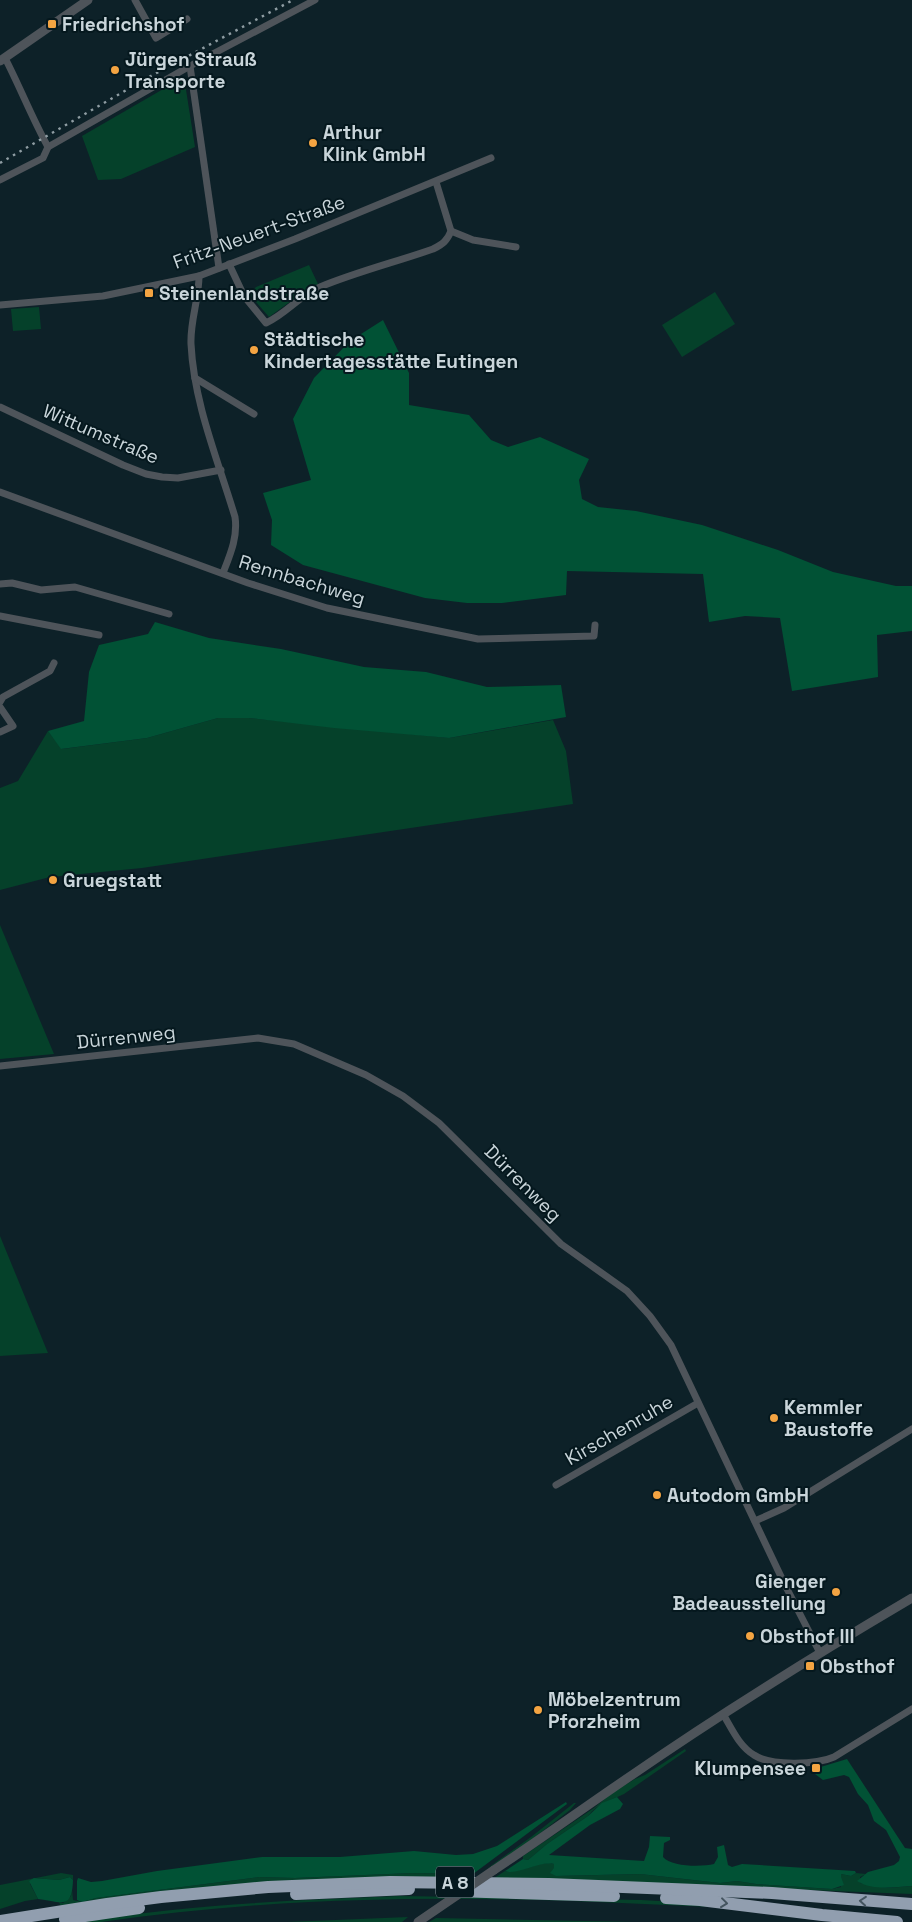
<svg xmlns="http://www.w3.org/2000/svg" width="912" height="1922" font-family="'Space Grotesk',sans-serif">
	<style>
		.green { fill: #05412a }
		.forest { fill: #015235 }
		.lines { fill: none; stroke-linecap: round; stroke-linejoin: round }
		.minor { stroke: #4e545a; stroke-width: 7 }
		.tertiary { stroke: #4e545a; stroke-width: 9 }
		.motorway { stroke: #919eaf; stroke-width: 12 }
		.rail { stroke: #8f9da3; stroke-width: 2.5; stroke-dasharray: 2.5 5; stroke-linecap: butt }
		.tertiary-bridge { stroke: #4e545a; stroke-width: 9 }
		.oneway { stroke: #44545f }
		.poi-dot { fill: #f3a442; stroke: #05181e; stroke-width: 2 }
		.labels { text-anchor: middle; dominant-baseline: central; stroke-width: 4; stroke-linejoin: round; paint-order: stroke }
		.shield { fill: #05181e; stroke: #8e9ca2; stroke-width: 1 }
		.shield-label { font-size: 18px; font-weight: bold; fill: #c9d5da }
		.poi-label { font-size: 19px; font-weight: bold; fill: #c9d5da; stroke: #05181e; text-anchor: start }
		.street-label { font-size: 19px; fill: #c9d5da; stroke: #05181e }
	</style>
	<rect width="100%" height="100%" fill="#0d2128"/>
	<g class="green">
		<polygon points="184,77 195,147 121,179 98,180 82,136"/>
		<polygon points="309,265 318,284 309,288 269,317 249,294 256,287"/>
		<polygon points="715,292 735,324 682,357 662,325"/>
		<polygon points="39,307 41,329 13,331 11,309"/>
		<polygon points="218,718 249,718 449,738 553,720 566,751 573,804 142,868 50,877 0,890 0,788 18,781 48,731 62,749 147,738"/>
		<polygon points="0,925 54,1054 0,1059"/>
		<polygon points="0,1236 48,1353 0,1356"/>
		<path d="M685,1749L686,1751L624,1794C611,1800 597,1804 588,1816L547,1844L528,1860L523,1859V1856L594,1808L613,1792L635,1779L645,1775Z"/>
		<polygon points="574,1803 576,1803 570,1810 525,1845 485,1870 531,1837"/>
		<polygon points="549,1863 554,1864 556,1876 640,1874 720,1883 737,1881 756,1884 832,1889 841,1887 841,1874 851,1876 856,1873 866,1874 860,1877 860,1883 887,1888 912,1886 912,1894 494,1878 505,1871 507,1872 534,1866 538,1864"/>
		<polygon points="61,1873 73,1875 73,1880 70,1877 59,1880 34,1878 30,1884 38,1899 25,1901 0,1909 0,1885"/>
		<polygon points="412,1873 473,1874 469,1878 61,1907 59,1902 63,1903 71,1896 72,1889 73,1900 82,1902 96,1898 259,1877 295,1878"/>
		<path d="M399,1896L641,1900L713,1904L712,1907C597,1902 481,1896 365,1900C276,1902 189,1910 101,1922H79C185,1905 292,1900 399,1896Z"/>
		<polygon points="408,1917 402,1922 287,1922"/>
		<polygon points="436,1918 635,1922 429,1922"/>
	</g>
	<g class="forest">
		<polygon points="383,320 409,373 409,405 469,415 491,440 508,447 540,437 589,459 579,480 582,499 598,507 636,511 702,525 778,550 833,572 896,586 912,586 912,631 877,635 878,677 792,691 780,618 745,616 709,622 703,574 567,571 566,595 502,603 467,603 425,598 303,565 271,545 272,520 263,493 311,480 293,419 314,378 350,341"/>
		<polygon points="155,622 209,638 281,649 364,667 426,672 487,687 561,685 566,717 449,738 334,728 249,718 218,718 147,738 61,749 48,731 84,721 89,672 99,645 148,634"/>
		<path d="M847,1759L905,1848L912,1849V1886C894,1887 873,1891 857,1881L868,1872L894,1865L899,1861L900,1857L886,1830L874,1821L868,1805L858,1794L849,1777L844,1775L823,1780L815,1774L814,1769Z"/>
		<path d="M617,1797L623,1804L620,1809L590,1825L549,1855L644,1861L649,1847L650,1836L670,1837V1840L664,1843L663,1857C671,1867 702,1867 714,1864L718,1857L717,1847L724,1845L728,1865L732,1867L742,1864L855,1871L856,1873L851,1876L841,1874V1877L844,1885L832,1889L756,1884L737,1881L720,1883L640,1874L556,1876L550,1873L554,1868V1864C538,1861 517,1876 505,1871L523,1859L528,1860L547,1844L588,1816L602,1803Z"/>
		<polygon points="566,1802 567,1804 473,1874 412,1873 295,1878 259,1877 96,1898 82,1902 77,1900 77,1881 78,1878 91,1882 102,1881 157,1871 262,1857 340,1857 414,1851 456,1855 473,1854 497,1846"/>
		<path d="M70,1877L73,1880C72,1910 62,1902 38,1899L29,1881L34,1878L59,1880Z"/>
	</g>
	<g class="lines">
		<g class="minor">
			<polyline points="135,0 156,38 187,19"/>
			<path d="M5,58C20,87 32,118 48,147"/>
			<polyline points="190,66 219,268"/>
			<polyline points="0,180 43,158 48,147 190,66 315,0"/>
			<polyline points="451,231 473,240 516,247"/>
			<path d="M229,264L244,296L266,323C286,314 300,295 320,287C356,272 396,262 433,249C443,244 447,241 451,231L436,182"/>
			<path d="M199,276C199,299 190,321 191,344C194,404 218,460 235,517C238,537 230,555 223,573"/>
			<polyline points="0,305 103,296 199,276 295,239 491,158"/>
			<polyline points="195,378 254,414"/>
			<polyline points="0,407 123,465 146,474 162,477 178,478 221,470"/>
			<polyline points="0,492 248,583 327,608 478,639 594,636 595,625"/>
			<polyline points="0,584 12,583 41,590 75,587 169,614"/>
			<polyline points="0,616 99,635"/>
			<polyline points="0,702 3,697 50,671 54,663"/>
			<polyline points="0,707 13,726 0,732"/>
			<polyline points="0,1066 258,1038 294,1044 366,1075 403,1096 439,1123 561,1244 627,1291 650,1316 671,1345 785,1585 820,1653"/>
			<polyline points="556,1485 698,1403"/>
			<polyline points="755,1521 784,1508 912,1429"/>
			<path d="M723,1714C732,1729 739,1746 754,1755C770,1766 816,1765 834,1757L912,1709"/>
		</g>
		<g class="tertiary">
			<polyline points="0,61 88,0"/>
			<path d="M494,1870C541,1839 586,1806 632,1775C723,1712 817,1654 912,1598"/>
		</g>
		<g class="motorway">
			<polyline points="454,1891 614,1896"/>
			<polyline points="296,1894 409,1889"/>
			<polyline points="666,1898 700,1900 822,1915 897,1922"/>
			<polyline points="65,1919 139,1908"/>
			<polyline points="0,1921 107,1904 161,1897 268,1887 390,1882 549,1884 772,1893 912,1904"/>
		</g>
		<polyline class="rail" points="0,163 149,77 293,0"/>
		<polyline class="tertiary-bridge" points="418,1922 494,1870"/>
	</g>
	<defs><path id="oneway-chevron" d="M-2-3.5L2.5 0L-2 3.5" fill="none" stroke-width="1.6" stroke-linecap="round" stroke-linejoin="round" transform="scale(1.25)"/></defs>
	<g class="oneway">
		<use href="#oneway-chevron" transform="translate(863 1901) rotate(-175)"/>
		<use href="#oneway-chevron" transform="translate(724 1903) rotate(7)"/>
	</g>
	<g class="poi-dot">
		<rect x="47" y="19" width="10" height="10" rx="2.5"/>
		<circle cx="115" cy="70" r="5"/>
		<circle cx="313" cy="143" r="5"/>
		<rect x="144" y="288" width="10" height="10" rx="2.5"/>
		<circle cx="254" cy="350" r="5"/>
		<circle cx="53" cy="880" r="5"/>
		<circle cx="774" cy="1418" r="5"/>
		<circle cx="657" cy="1495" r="5"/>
		<circle cx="836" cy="1592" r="5"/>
		<circle cx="750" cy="1636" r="5"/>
		<rect x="805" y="1661" width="10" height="10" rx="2.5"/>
		<circle cx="538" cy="1710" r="5"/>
		<rect x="811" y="1763" width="10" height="10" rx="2.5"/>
	</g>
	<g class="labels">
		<rect class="shield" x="436" y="1866.5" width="38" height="31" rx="4"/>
		<g class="shield-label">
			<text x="455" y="1882">A 8</text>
		</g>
		<g class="poi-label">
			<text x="62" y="24">Friedrichshof</text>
			<text x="125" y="59">Jürgen Strauß<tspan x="125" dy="22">Transporte</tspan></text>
			<text x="323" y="132">Arthur<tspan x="323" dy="22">Klink GmbH</tspan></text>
			<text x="159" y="293">Steinenlandstraße</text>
			<text x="264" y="339">Städtische<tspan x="264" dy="22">Kindertagesstätte Eutingen</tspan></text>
			<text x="63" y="880">Gruegstatt</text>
			<text x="784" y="1407">Kemmler<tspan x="784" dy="22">Baustoffe</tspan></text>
			<text x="667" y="1495">Autodom GmbH</text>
			<text x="826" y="1581" text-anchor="end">Gienger<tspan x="826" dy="22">Badeausstellung</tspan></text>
			<text x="760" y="1636">Obsthof III</text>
			<text x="820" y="1666">Obsthof</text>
			<text x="548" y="1699">Möbelzentrum<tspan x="548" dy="22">Pforzheim</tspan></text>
			<text x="806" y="1768" text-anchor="end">Klumpensee</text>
		</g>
		<g class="street-label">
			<text transform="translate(259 232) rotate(-20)">Fritz-Neuert-Straße</text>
			<text transform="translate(101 434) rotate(23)">Wittumstraße</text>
			<text transform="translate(302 580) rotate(17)">Rennbachweg</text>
			<text transform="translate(126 1037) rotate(-6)">Dürrenweg</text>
			<text transform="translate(523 1183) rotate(45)">Dürrenweg</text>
			<text transform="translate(619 1430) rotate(-30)">Kirschenruhe</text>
		</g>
	</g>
</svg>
